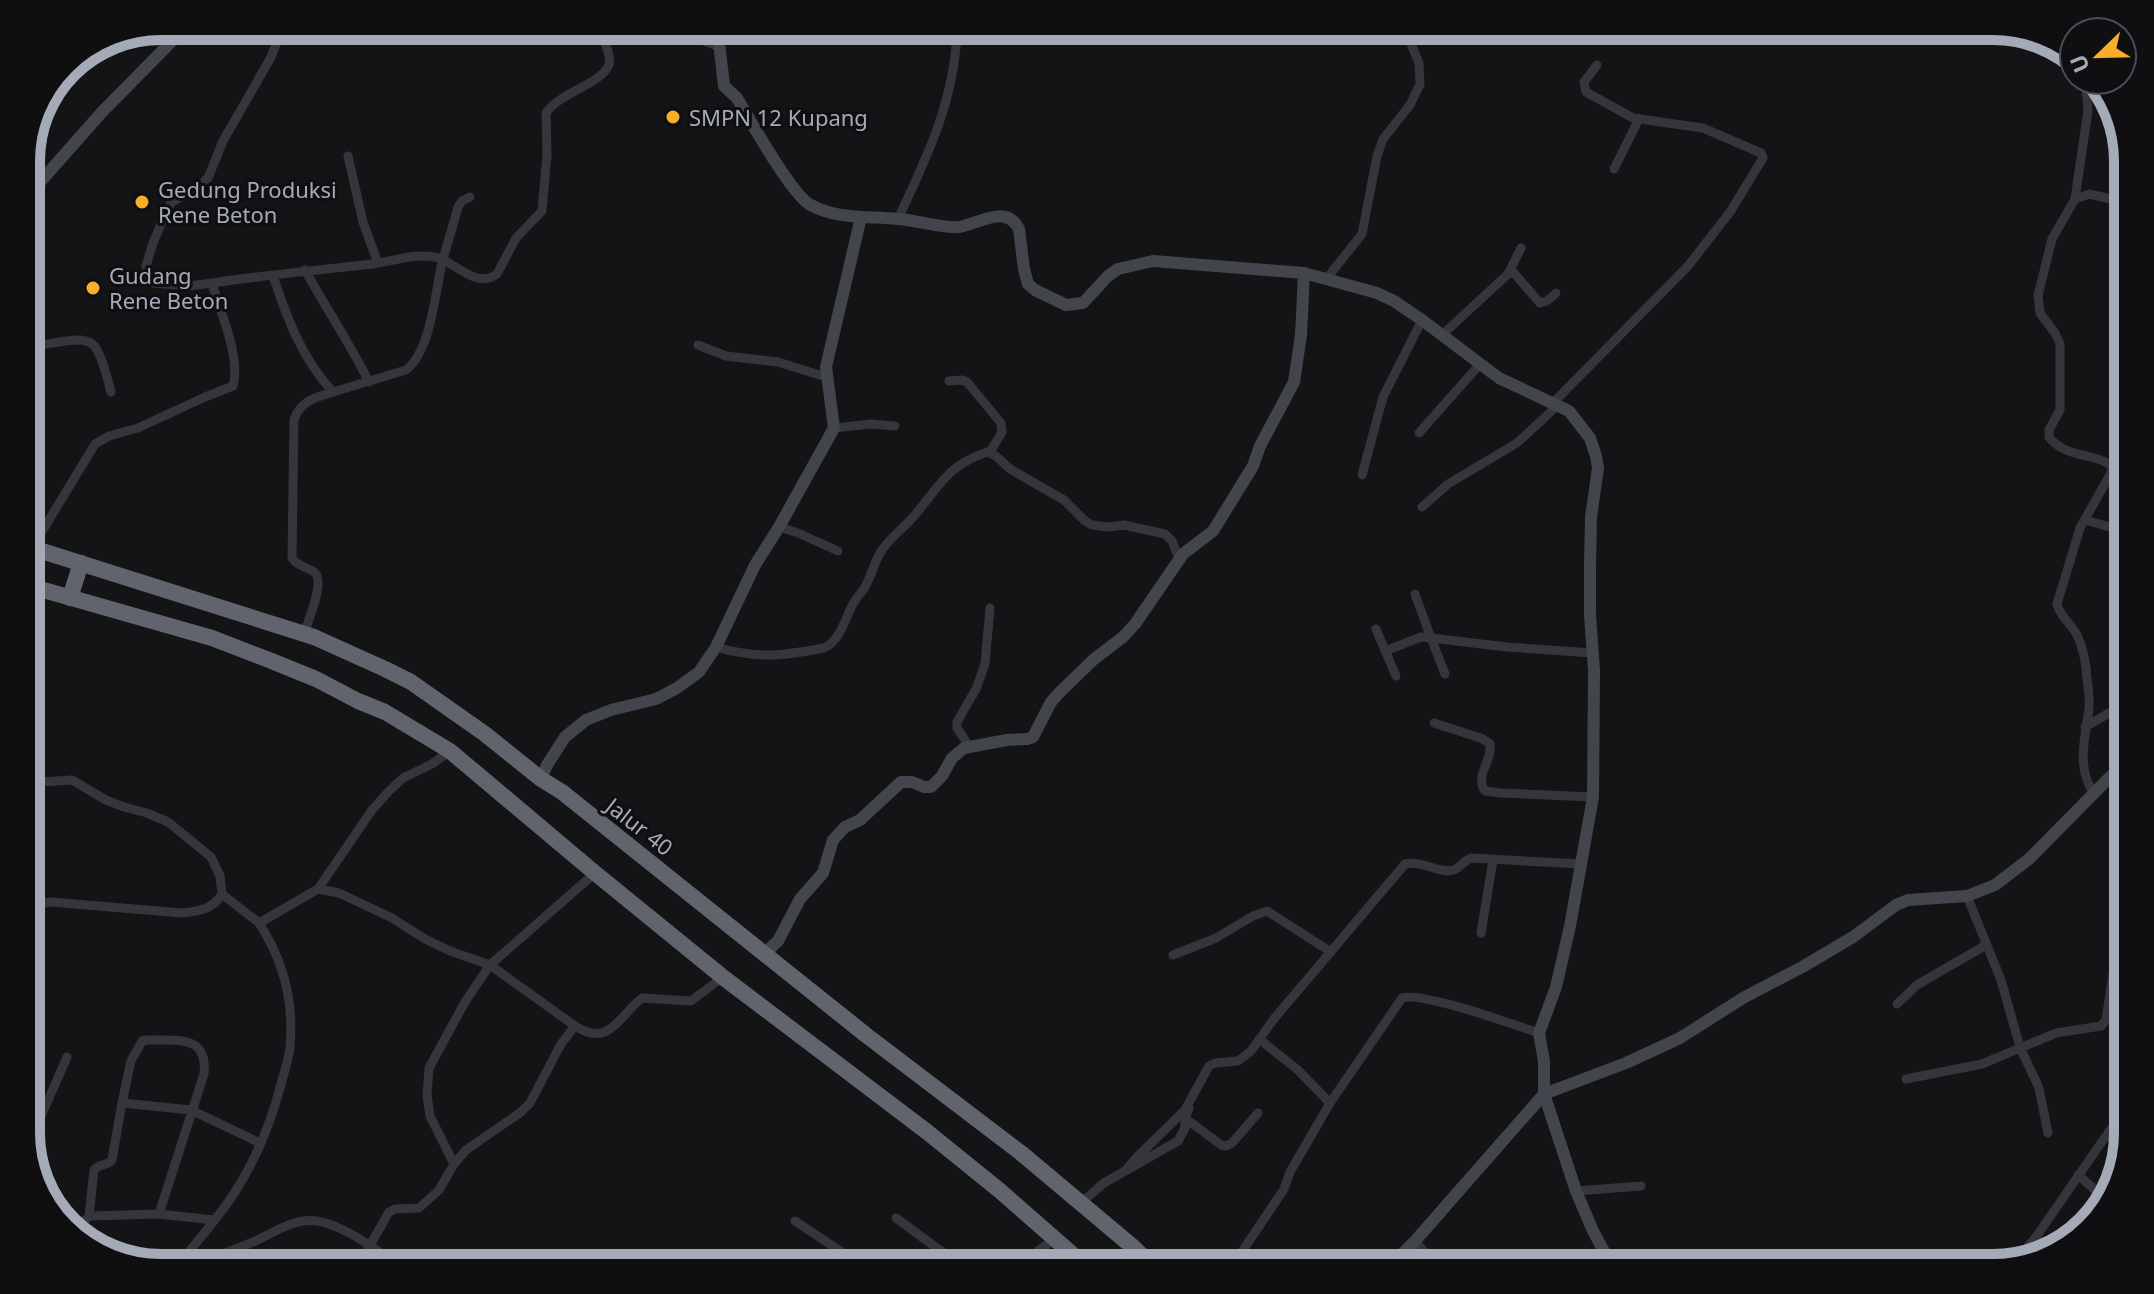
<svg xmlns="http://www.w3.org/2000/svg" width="2154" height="1294" font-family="'Noto Sans',sans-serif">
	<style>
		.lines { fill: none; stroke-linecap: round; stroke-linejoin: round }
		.street { stroke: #35363b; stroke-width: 9 }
		.secondary { stroke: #42454b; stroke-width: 12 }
		.highway { stroke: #60646c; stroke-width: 16 }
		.poi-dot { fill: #f8ae29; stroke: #0f0f11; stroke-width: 3 }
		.labels { text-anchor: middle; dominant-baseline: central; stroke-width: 6; stroke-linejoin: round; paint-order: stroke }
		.poi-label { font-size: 22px; fill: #a5abb6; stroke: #0f0f11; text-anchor: start }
		.street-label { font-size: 22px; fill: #a5abb6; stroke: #0f0f11 }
		.rim { fill: none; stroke: #a5abb6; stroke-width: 10 }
	</style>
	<rect width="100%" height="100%" fill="#141416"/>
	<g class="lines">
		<g class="street">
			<polyline points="684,33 720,47"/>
			<path d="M2085,80L2088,110L2075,199L2052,239L2038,296L2040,313L2055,333L2060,344V410L2049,430V437C2067,460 2098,452 2112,467L2111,473L2080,528L2057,604C2060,617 2071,623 2077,635C2083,647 2086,664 2087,678C2088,687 2090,699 2089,709C2085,739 2076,767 2094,794"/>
			<polyline points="348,156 363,222 378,263"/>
			<polyline points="1614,169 1639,119"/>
			<polyline points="2075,199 2089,194 2128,203"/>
			<path d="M898,219C927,157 954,102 957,32"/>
			<path d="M305,270C326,308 350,344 369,382"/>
			<polyline points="1508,274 1521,248"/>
			<path d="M273,276C287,318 302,359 333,392L406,370C431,351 435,293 442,263C447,244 453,226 458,207L462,201L470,197"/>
			<polyline points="1327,278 1362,234 1377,156 1383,139 1410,105 1420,84 1419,63 1405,29"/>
			<polyline points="212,283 189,286 153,283 147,275 146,266 153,243 167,210 171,203 200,185 208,178 223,141 270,59 280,35"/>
			<polyline points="1442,335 1508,274 1513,272 1540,303 1547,301 1556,293"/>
			<path d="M26,344C46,350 87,328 97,350C104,362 107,378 111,392"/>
			<polyline points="698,345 726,356 778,362 826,377"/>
			<polyline points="949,381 962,380 967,382 1001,423 1002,432 990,452"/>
			<polyline points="1553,403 1688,266 1730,212 1763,158 1761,153 1703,128 1633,118 1586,92 1584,82 1597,65"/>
			<polyline points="834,428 871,424 895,426"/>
			<polyline points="1419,433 1480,364"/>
			<polyline points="2111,473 2128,476"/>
			<polyline points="1362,475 1383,397 1422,320"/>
			<polyline points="1422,507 1448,484 1517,443 1558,405"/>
			<polyline points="2085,520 2128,532"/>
			<polyline points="779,527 798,533 838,551"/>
			<path d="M32,548L95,444L109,436L138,428L205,397L233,386C241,357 220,312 212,283C266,275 319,270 373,264C394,261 414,253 435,257C455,261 476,290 497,274L516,238L542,211L547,155L546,113C559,93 601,84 609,65C612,57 604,42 602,33"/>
			<polyline points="1415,594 1431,638 1507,647 1593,653"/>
			<polyline points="1376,629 1396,676"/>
			<path d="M304,634C308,621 326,580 314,572C306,566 298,567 292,558L294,420C300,401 316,397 333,392"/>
			<path d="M716,647C757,659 782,656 824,648C841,640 845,618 854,602C857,597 862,592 865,587C871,576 874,564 880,553C889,538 903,529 914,516C940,486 946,466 987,452L996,456L1010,469L1064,500L1085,521L1092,525L1107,527L1124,525L1165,534L1172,541L1179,559"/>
			<polyline points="1385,651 1421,637 1431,638 1445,674"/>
			<path d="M1434,723L1483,739L1490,744C1493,761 1474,775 1485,791L1501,793L1593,797"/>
			<polyline points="2085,727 2128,702"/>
			<polyline points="969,746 957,728 957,722 976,689 985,664 990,608"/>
			<polyline points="26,789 41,782 72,780 106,800 124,807 147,813 168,822 211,857 220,876 222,894"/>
			<path d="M318,889L339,893L392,918L425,939L450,951L490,965L575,1026C609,1048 618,1017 642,998L691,1001L719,980L724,978"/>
			<polyline points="1967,896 2001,980 2020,1047 2039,1088 2048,1133"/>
			<path d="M26,906L51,902L182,913C199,911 212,910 222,894L259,923"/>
			<polyline points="1481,933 1493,860"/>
			<polyline points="1173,955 1216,938 1253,916 1267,911 1331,952"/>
			<polyline points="1897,1004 1917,985 1986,945"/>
			<polyline points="1259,1039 1298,1070 1330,1103"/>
			<polyline points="1906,1079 1982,1064 2056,1033 2101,1026 2106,1020 2115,961 2121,953 2128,951"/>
			<path d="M122,1103L131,1061L142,1041L147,1040C177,1041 208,1034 204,1074L159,1214"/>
			<polyline points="1185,1118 1221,1145 1226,1146 1232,1143 1258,1113"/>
			<polyline points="28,1146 67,1057"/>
			<polyline points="454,1164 430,1116 427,1095 429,1068 465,1002 490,965 595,873"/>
			<path d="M1126,1170L1135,1159L1185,1110L1209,1066L1215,1063L1238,1061L1251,1051L1273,1020L1405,864C1423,860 1439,874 1454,870C1460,867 1464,861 1471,858L1581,864"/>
			<polyline points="2078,1175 2109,1202"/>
			<polyline points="1576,1191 1641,1186"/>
			<polyline points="1082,1202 1104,1183 1178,1141 1185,1128 1185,1118 1189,1108"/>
			<path d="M89,1216L94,1170C99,1163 108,1166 112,1160L122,1103L191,1110L260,1143"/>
			<polyline points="896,1218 964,1268"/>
			<polyline points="795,1221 866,1268"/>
			<polyline points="75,1232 89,1216 159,1214 214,1220"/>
			<polyline points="1415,1241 1438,1268"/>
			<polyline points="2015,1262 2036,1237 2128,1104"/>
			<path d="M175,1268C195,1244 216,1221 233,1195C254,1163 270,1125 280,1088C283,1075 289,1060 290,1046C294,1002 283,960 259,923L318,889L372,810L389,791L403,778L432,764L450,751"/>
			<path d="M184,1268C205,1260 227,1253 248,1244C270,1236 292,1217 317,1221C349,1227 376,1251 403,1268"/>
			<polyline points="357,1268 389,1212 395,1209 419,1208 439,1190 454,1164 466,1150 521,1112 530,1103 561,1044 575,1026"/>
			<polyline points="1022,1268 1039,1250 1055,1239"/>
			<path d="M1231,1268L1284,1189L1290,1172L1330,1103L1402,998C1422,991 1514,1025 1539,1033"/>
		</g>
		<g class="secondary">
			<path d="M718,33L724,86L737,98C750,120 790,192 809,204C836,220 868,216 898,219C911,220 923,223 935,225C943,226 951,228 959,227C979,224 1006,203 1019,229L1024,269L1028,284L1035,290L1066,305L1083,303L1108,276L1118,269L1153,261L1304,273L1377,293L1394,301L1422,320L1499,378L1569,411L1590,438L1596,456L1598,468L1591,517L1590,566V615L1594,671L1593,797L1570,926L1556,987L1539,1033L1544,1061V1094L1576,1191L1593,1231L1613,1268"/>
			<polyline points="26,198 102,112 177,36"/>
			<polyline points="541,779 547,765 565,737 586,720 611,710 656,699 677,688 699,672 716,647 755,565 779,527 834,428 826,367 861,217"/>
			<polyline points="765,953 778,941 800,899 823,873 833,840 845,827 860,820 901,782 912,782 924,787 931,787 942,776 952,758 964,748 1007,740 1027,739 1033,737 1051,702 1059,693 1093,660 1123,637 1135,624 1183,554 1213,531 1253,466 1260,446 1294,382 1301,335 1304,273"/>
			<polyline points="1388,1268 1415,1241 1544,1094 1626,1063 1680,1038 1743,998 1804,966 1853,937 1896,905 1908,900 1967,896 1995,885 2029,859 2111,776 2128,765"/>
		</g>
		<g class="highway">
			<polyline points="26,546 314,637 385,669 411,682 485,734 541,779 562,792 866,1035 1021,1153 1133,1247 1155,1268"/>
			<polyline points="26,585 212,638 269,660 316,679 358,701 385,712 450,751 595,873 724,978 926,1131 999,1190 1088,1268"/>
			<polyline points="70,598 81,563"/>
		</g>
	</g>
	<g class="poi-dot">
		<circle cx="673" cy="117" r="8"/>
		<circle cx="142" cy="202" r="8"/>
		<circle cx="93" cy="288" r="8"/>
	</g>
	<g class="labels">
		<g class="poi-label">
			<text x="689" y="117">SMPN 12 Kupang</text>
			<text x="158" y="189">Gedung Produksi<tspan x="158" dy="25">Rene Beton</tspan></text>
			<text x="109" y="275">Gudang<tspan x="109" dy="25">Rene Beton</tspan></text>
		</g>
		<g class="street-label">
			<text transform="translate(640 826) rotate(38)">Jalur 40</text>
		</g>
	</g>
	<path d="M0 0H2154V1294H0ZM161 40H1993A121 121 0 0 1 2114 161V1133A121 121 0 0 1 1993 1254H161A121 121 0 0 1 40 1133V161A121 121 0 0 1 161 40Z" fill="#0f0f11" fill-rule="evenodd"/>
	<path class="rim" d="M161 40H1993A121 121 0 0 1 2114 161V1133A121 121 0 0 1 1993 1254H161A121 121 0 0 1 40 1133V161A121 121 0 0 1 161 40Z"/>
	<g transform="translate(2098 56) rotate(247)"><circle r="38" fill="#0f0f11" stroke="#4b4d53" stroke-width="2"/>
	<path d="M0-6L14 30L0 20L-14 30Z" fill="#f8ae29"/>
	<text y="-12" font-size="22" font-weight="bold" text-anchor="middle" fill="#a5abb6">U</text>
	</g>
</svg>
